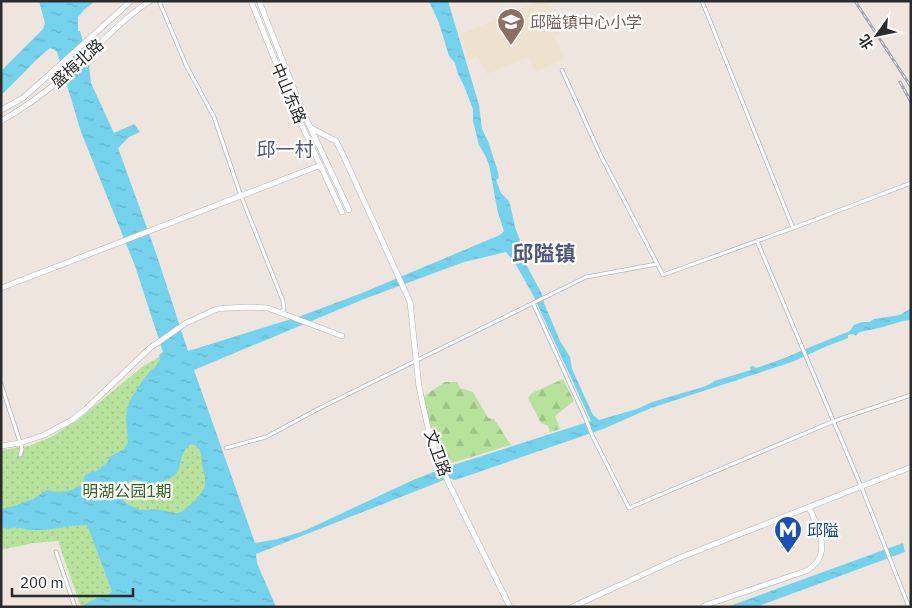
<svg xmlns="http://www.w3.org/2000/svg" width="912" height="608" font-family="'IBM Plex Sans','Noto Sans SC',sans-serif">
	<style>
		.education { fill: #eee2ce }
		.forest { fill: url(#forest-firs) }
		.park { fill: url(#park-dots) }
		.water { fill: url(#water-ripples); fill-rule: evenodd }
		.lines { fill: none; stroke-linecap: round; stroke-linejoin: round }
		.street-casing { stroke: #b1b5be; stroke-width: 4.5 }
		.secondary-casing { stroke: #b1b5be; stroke-width: 6 }
		.street { stroke: #fff; stroke-width: 3 }
		.secondary { stroke: #fff; stroke-width: 5 }
		.rail-casing { stroke: #a0a4b5; stroke-width: 3 }
		.rail { stroke: #fff; stroke-width: 1; stroke-dasharray: 4; stroke-linecap: butt }
		.labels { text-anchor: middle; dominant-baseline: central; stroke-width: 4.5; stroke-linejoin: round; paint-order: stroke }
		.education-label { font-size: 16px; fill: #785e54; stroke: #fff; text-anchor: start }
		.street-label { font-size: 16px; fill: #2b2b2b; stroke: #fff }
		.park-label { font-size: 16px; fill: #2f671c; stroke: #fff }
		.transit-label { font-size: 16px; fill: #164399; stroke: #fff; text-anchor: start }
		.quarter-label { font-size: 19px; fill: #4c577b; stroke: #fff }
		.district-label { font-size: 21px; font-weight: bold; fill: #4c577b; stroke: #fff }
	</style>
	<defs>
		<pattern id="forest-firs" width="22" height="20" patternUnits="userSpaceOnUse" patternTransform="scale(1.25)"><rect width="22" height="20" fill="#b7e29c"/><path d="M5 1l3.5 6h-7zM16 11l3.5 6h-7z" fill="#9ec287"/></pattern>
		<pattern id="park-dots" width="8" height="8" patternUnits="userSpaceOnUse" patternTransform="scale(1.25)"><rect width="8" height="8" fill="#b7e29c"/><path d="M2 2h.1M6 6h.1" fill="none" stroke="#9ec287" stroke-width="1.8" stroke-linecap="round"/></pattern>
		<pattern id="water-ripples" width="26" height="14" patternUnits="userSpaceOnUse" patternTransform="scale(1.25)"><rect width="26" height="14" fill="#74d2ec"/><path d="M2 4q2-2 4 0t4 0M15 11q2-2 4 0t4 0" fill="none" stroke="#65b4cb"/></pattern>
	</defs>
	<rect width="100%" height="100%" fill="#ede5de"/>
	<polygon class="education" points="541,1 547,1 561,32 554,36 564,59 536,72 528,57 487,74 477,56 468,59 461,34"/>
	<g class="forest">
		<polygon points="563,379 574,401 555,416 560,429 550,432 548,426 541,423 528,398 532,393"/>
		<polygon points="445,382 457,382 460,388 473,392 488,418 494,419 511,445 445,465 420,399"/>
	</g>
	<polygon class="park" points="161,356 219,485 263,607 81,607 58,541 33,543 1,550 1,450 29,446 51,437 79,419 142,367"/>
	<g class="water">
		<path d="M39,1H95L84,10L78,17V31H80L89,65L91,83L114,133L134,124L140,132L129,137L118,148L156,253L188,351L298,317L362,293L500,235L504,231L498,213L489,165L486,157L479,145L473,121V109L464,86L458,74L455,63L449,56L439,23L429,1H448L479,105L482,129L488,141L498,172L499,178L496,180L501,193L508,200L510,204L515,227L523,249L522,257L542,294L544,303L560,341L570,357L572,369L593,415L599,420L637,409L652,402L703,387L712,383L714,381L751,370L750,367L753,366L756,368C772,363 788,357 803,350L850,331L854,325L862,322H870L874,319L900,315L911,308V320C898,321 886,327 874,329C868,331 863,330 858,333L856,336L853,334L848,335V338L846,339L827,346L792,362L651,408L603,429L470,475L455,480L449,478L256,554L257,563L276,607H80L95,599L110,594L112,591L88,527L87,525C69,525 50,531 33,530C24,530 18,525 9,529L1,527V509L14,506L33,499L47,490C57,493 71,492 79,486C83,484 84,479 85,475L93,470L95,472L108,462L109,457L124,449L127,445L128,442L126,419L127,411L129,402L139,386L150,371L157,365L160,359L159,355L163,352L135,266L81,132L57,52L53,49L50,48C32,62 18,80 1,95V71L43,29L45,23ZM506,252L515,263L533,295L591,421L444,468L413,480L304,531L278,539L255,543L194,370L364,299L464,262ZM191,444C200,445 201,453 202,461C202,469 206,476 205,484C205,493 185,512 177,513C169,513 161,509 154,509C150,509 146,510 142,510C137,509 128,505 125,502C116,494 127,478 137,480C141,481 146,486 150,489C153,487 172,477 175,475C184,466 177,454 191,444Z"/>
		<polygon points="903,543 905,552 756,607 727,607"/>
	</g>
	<g class="lines">
		<defs>
			<g id="street">
				<polyline points="159,1 186,65 214,117 241,196 283,301 284,309 281,312"/>
				<polyline points="562,70 600,154 663,275 793,228 702,1"/>
				<polyline points="793,228 911,183"/>
				<polyline points="757,241 861,486 909,607"/>
				<polyline points="533,303 585,417 592,435 629,508 834,421 911,395"/>
				<polyline points="1,384 21,445 22,449 20,455"/>
				<polyline points="226,448 266,437 320,408 586,277 657,264"/>
				<polyline points="56,552 75,607"/>
			</g>
			<g id="secondary">
				<polyline points="251,1 297,115 342,212"/>
				<polyline points="259,1 303,112 349,210"/>
				<polyline points="1,110 23,98 131,1"/>
				<path d="M1,121C35,102 64,78 92,51C111,33 128,15 150,1"/>
				<polyline points="311,128 336,141 344,157 410,302 419,387 430,437 449,484 510,607"/>
				<polyline points="1,288 321,165"/>
				<polyline points="1,446 20,443 44,435 72,420 86,409 150,348 186,323 217,309 229,308 249,307 268,308 342,336"/>
				<polyline points="572,607 679,558 911,467"/>
				<path d="M703,607L706,605L806,571C834,555 818,529 809,507"/>
			</g>
		</defs>
		<use href="#street" class="street-casing"/>
		<use href="#secondary" class="secondary-casing"/>
		<use href="#street" class="street"/>
		<use href="#secondary" class="secondary"/>
		<defs>
			<g id="rail">
				<polyline points="855,1 911,87"/>
				<polyline points="900,82 911,102"/>
			</g>
		</defs>
		<use href="#rail" class="rail-casing"/>
		<use href="#rail" class="rail"/>
	</g>
	<defs>
		<symbol id="school-pin" viewBox="-11 -11 22 30"><path d="M0 17L-7.5 6A9.5 9.5 0 1 1 7.5 6Z" fill="#8d6e63" stroke="#fff"/><path d="M0-5L7-2L0 1L-7-2ZM-4 1L0 2.5L4 1V4Q0 6-4 4Z" fill="#fff"/></symbol>
		<symbol id="metro-pin" viewBox="-11 -11 22 30"><path d="M0 17L-7.5 6A9.5 9.5 0 1 1 7.5 6Z" fill="#1a4fb4" stroke="#fff"/><path d="M-5.5 5V-5H-3L0 0L3-5H5.5V5H3V-.5L0 4L-3-.5V5Z" fill="#fff"/></symbol>
	</defs>
	<g fill-rule="evenodd">
		<use href="#school-pin" x="495" y="6" width="32" height="43"/>
		<use href="#metro-pin" x="772" y="514" width="32" height="43"/>
	</g>
	<g class="labels">
		<g class="education-label">
			<text x="530" y="22">邱隘镇中心小学</text>
		</g>
		<g class="street-label">
			<text transform="translate(77 63) rotate(-42)">盛梅北路</text>
			<text transform="translate(289 93) rotate(67)">中山东路</text>
			<text transform="translate(438 453) rotate(70)">文卫路</text>
		</g>
		<g class="park-label">
			<text x="127" y="491">明湖公园1期</text>
		</g>
		<g class="transit-label">
			<text x="807" y="530">邱隘</text>
		</g>
		<g class="quarter-label">
			<text x="285" y="149">邱一村</text>
		</g>
		<g class="district-label">
			<text x="544" y="253">邱隘镇</text>
		</g>
	</g>
	<rect width="912" height="608" fill="none" stroke="#2b2b2b" stroke-width="5"/>
	<g transform="translate(877 35) rotate(237)" stroke="#ffffff" stroke-width="4" paint-order="stroke">
	<path d="M0-4L9 19L0 12L-9 19Z" fill="#2b2b2b"/>
	<text y="-8" font-size="14" font-weight="bold" text-anchor="middle" fill="#2b2b2b">北</text>
	</g>
	<path d="M12 588v8h121v-8" fill="none" stroke="#2b2b2b" stroke-width="2.5"/>
	<text x="20" y="588" font-size="15" fill="#2b2b2b" stroke="#ffffff" stroke-width="4" paint-order="stroke">200 m</text>
</svg>
